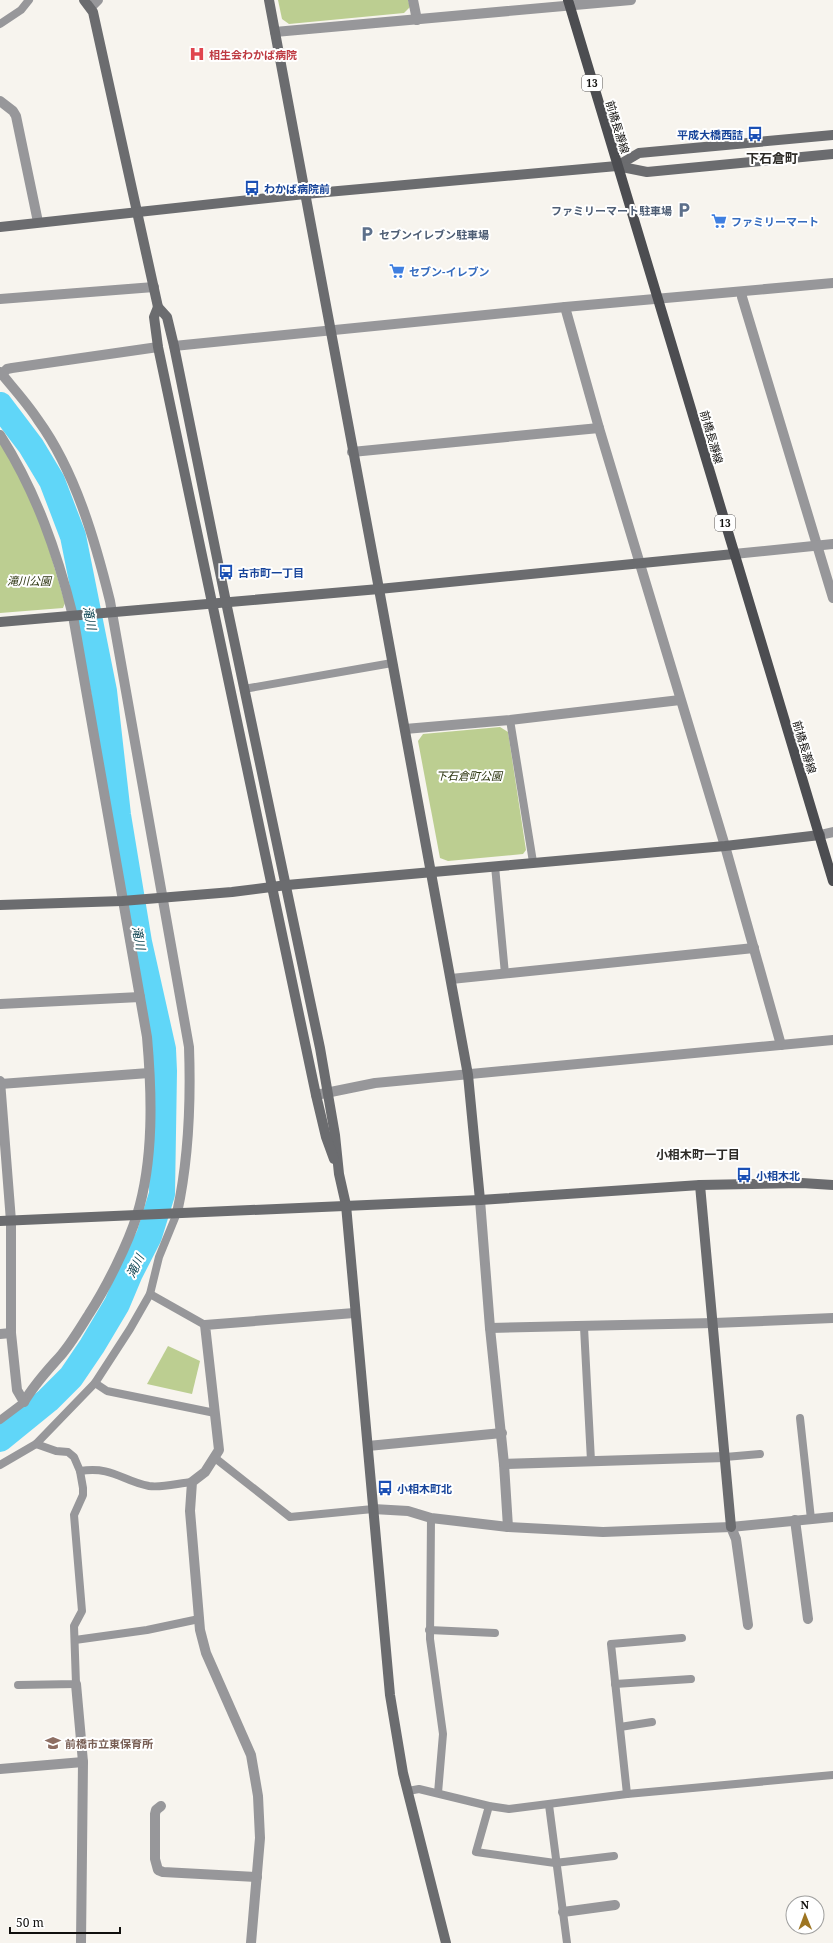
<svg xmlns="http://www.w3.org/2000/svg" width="833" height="1943" font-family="'Noto Serif','Noto Sans JP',serif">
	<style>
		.green { fill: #bcce91 }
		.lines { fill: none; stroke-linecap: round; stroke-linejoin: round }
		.river { stroke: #60d6f8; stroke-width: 26 }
		.lane { stroke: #97979a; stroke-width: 8 }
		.street { stroke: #97979a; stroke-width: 10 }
		.secondary { stroke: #6b6c6f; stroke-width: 10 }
		.primary { stroke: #4c4d51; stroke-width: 10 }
		.labels { text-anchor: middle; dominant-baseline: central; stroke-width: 4; stroke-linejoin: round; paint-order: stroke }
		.shield { fill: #fff; stroke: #585756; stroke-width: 1 }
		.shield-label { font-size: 10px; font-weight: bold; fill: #100f0d }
		.health-label { font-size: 11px; font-weight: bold; fill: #be3a42; stroke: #fff; text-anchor: start }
		.street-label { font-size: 11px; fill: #100f0d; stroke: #fff }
		.transit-label { font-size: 11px; font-weight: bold; fill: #164399; stroke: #fff; text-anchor: start }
		.service-label { font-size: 11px; font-weight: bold; fill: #4e5e75; stroke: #fff; text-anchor: end }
		.shop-label { font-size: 11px; font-weight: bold; fill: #366cbe; stroke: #fff; text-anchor: start }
		.park-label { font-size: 11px; font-style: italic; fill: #2d3510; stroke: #fff }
		.education-label { font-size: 11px; font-weight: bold; fill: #785e54; stroke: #fff; text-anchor: start }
		.water-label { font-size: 12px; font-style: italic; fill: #083f4d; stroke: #fff }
		.neighbourhood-label { font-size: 12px; font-weight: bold; fill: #2d2b27; stroke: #fff }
		.quarter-label { font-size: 13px; font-weight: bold; fill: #2d2b27; stroke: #fff }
	</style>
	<rect width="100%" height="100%" fill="#f7f4ee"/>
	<g class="green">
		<polygon points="278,0 408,0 410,7 404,13 289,24 282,19"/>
		<polygon points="0,443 6,449 40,519 65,603 63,608 0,613"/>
		<polygon points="500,727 508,732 526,850 523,854 448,861 440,858 418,741 423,734"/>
		<polygon points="168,1346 200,1361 192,1394 147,1384"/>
	</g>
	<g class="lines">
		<polyline class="river" points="0,405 31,446 52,481 73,536 104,691 118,815 139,942 163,1049 164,1071 162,1194 149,1236 130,1273 117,1304 92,1346 71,1377 48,1400 0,1439"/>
		<g class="lane">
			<polyline points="0,24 21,10 29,0"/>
			<polyline points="244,689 392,663"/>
			<polyline points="510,720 533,862"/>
			<polyline points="495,866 505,974"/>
			<polyline points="150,1294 205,1325"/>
			<polyline points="584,1327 591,1461"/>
			<polyline points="95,1383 107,1391 215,1413"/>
			<polyline points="800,1418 811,1519"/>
			<polyline points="0,1420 24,1402"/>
			<polyline points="725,1457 760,1454"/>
			<polyline points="215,1458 290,1517 373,1509"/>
			<polyline points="0,1465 36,1444 95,1383 130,1329 150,1294 159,1257 177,1213"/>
			<path d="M80,1471C113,1466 122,1481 149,1486C162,1488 179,1483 192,1482"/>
			<polyline points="431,1518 430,1639 443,1734 438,1793"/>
			<polyline points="429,1630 495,1633"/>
			<polyline points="75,1640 147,1630 199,1619"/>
			<polyline points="615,1684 691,1679"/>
			<polyline points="18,1685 76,1684 74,1626 82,1611 74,1515 83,1495 83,1488 80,1471 74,1457 68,1452 56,1451 36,1444"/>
			<polyline points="620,1727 652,1722"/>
			<polyline points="408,1791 419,1789 489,1806 509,1809 627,1794 833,1775"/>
			<polyline points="627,1794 611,1644 682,1638"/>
			<polyline points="549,1805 567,1943"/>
			<polyline points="489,1806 476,1852 555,1863 614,1856"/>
		</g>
		<g class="street">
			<polyline points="413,0 417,20"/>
			<polyline points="91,7 98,0"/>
			<polyline points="275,32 631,0"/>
			<polyline points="0,101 13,111 16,116 38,222"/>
			<polyline points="742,292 742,297 833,598"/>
			<polyline points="0,299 154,287"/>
			<polyline points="565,307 599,428 725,846 781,1045"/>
			<polyline points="174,346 565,307 833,283"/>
			<path d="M0,372C13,388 27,403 38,420C75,471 95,540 110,601L189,1047C191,1103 189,1158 177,1213"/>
			<polyline points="2,374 7,369 12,368 158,347"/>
			<path d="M0,435C36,491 57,552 73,616L147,1037C152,1094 154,1160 137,1215C128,1244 106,1288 89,1314C81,1327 72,1342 62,1354C48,1370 35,1383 24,1402"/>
			<polyline points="352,452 599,428"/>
			<polyline points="734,554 833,544"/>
			<polyline points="405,729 510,720 680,700"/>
			<polyline points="820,835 833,832"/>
			<polyline points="451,979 754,948"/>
			<polyline points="0,1004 140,997"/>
			<polyline points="0,1081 11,1221 11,1333 17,1390 24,1402"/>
			<polyline points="0,1084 149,1073"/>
			<polyline points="316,1095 375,1083 833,1040"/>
			<polyline points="480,1200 490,1328 504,1464 508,1527"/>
			<polyline points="490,1328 714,1323 833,1318"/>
			<polyline points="0,1334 11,1333"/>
			<polyline points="368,1446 502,1433"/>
			<polyline points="504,1464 725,1457"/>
			<polyline points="373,1509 408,1511 431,1518 508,1527 603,1532 731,1527 833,1517"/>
			<polyline points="795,1520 808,1619"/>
			<polyline points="731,1527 736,1539 748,1625"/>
			<polyline points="76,1684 83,1762 81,1943"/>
			<polyline points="0,1769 83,1762"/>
			<polyline points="161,1806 156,1810 155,1814 155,1859 158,1870 163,1872 257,1877"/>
			<polyline points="563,1912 615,1905"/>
			<polyline points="251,1943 260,1838 258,1796 251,1755 206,1653 200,1630 190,1511 192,1482 205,1472 219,1450 205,1325 354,1313"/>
		</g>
		<g class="secondary">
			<polyline points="84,0 93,12 158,307 167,317 174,346 226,602 320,1048 335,1135 339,1174 346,1205 390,1695 403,1773 446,1943"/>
			<polyline points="269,0 379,589 468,1075 480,1200"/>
			<polyline points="617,166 639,153 833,135"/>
			<polyline points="0,227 305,194 617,166 647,172 833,154"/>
			<polyline points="158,307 154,317 158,347 316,1095 326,1137 334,1159"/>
			<polyline points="0,622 379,589 734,554"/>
			<polyline points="0,905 122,901 232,892 287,885 725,846 820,835"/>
			<polyline points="700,1185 731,1527"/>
			<polyline points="0,1221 480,1200 700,1185 802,1183 833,1185"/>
		</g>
		<polyline class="primary" points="568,0 833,881"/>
	</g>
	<defs>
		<symbol id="hospital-bare" viewBox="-9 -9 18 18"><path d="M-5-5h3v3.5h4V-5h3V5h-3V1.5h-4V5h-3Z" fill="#e0444e" stroke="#fff" stroke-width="2.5" paint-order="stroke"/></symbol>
		<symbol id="bus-bare" viewBox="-9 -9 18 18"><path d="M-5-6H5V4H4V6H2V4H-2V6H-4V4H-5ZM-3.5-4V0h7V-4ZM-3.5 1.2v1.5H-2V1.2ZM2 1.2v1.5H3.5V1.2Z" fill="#1a4fb4" stroke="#fff" stroke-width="2.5" paint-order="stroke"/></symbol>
		<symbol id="parking-bare" viewBox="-9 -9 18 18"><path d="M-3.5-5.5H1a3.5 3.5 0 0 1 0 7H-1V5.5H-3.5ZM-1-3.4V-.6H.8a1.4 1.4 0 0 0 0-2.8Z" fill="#5c6f8a" stroke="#fff" stroke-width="2.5" paint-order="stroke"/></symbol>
		<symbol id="supermarket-bare" viewBox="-9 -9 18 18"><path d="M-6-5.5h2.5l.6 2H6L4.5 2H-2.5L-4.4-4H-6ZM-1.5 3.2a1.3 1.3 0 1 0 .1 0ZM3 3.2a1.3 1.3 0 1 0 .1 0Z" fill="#3f7fe0" stroke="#fff" stroke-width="2.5" paint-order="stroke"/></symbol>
		<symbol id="school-bare" viewBox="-9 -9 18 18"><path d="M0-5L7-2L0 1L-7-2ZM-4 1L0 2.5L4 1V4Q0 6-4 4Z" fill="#8d6e63" stroke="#fff" stroke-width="2.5" paint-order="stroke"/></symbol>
	</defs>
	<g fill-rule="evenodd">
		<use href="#hospital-bare" x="186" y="43" width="22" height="22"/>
		<use href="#bus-bare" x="744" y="123" width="22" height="22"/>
		<use href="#bus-bare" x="241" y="177" width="22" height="22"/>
		<use href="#parking-bare" x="673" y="199" width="22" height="22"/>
		<use href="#supermarket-bare" x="708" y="210" width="22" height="22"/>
		<use href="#parking-bare" x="356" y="223" width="22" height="22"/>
		<use href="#supermarket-bare" x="386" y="260" width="22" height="22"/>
		<use href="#bus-bare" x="215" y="561" width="22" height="22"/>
		<use href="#bus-bare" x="733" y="1164" width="22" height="22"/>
		<use href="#bus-bare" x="374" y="1477" width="22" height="22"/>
		<use href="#school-bare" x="42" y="1732" width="22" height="22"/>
	</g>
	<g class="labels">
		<g class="shield">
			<rect x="582" y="75" width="20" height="16" rx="3"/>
			<rect x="715" y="515" width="20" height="16" rx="3"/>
		</g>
		<g class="shield-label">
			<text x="592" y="83">13</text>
			<text x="725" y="523">13</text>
		</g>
		<g class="health-label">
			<text x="209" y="54">相生会わかば病院</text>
		</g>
		<g class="street-label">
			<text transform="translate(618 127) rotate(73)">前橋長瀞線</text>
			<text transform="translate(712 437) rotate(74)">前橋長瀞線</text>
			<text transform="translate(805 747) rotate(73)">前橋長瀞線</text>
		</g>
		<g class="transit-label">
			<text x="743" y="134" text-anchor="end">平成大橋西詰</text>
			<text x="264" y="188">わかば病院前</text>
			<text x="238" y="572">古市町一丁目</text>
			<text x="756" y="1175">小相木北</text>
			<text x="397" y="1488">小相木町北</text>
		</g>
		<g class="service-label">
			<text x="672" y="210">ファミリーマート駐車場</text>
			<text x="379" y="234" text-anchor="start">セブンイレブン駐車場</text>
		</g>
		<g class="shop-label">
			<text x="731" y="221">ファミリーマート</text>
			<text x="409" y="271">セブン-イレブン</text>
		</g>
		<g class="park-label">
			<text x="29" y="580">滝川公園</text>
			<text x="469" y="775">下石倉町公園</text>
		</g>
		<g class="education-label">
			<text x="65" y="1743">前橋市立東保育所</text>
		</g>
		<g class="water-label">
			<text transform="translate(90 618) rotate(79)">滝川</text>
			<text transform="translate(139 938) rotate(79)">滝川</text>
			<text transform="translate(135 1266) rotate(-64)">滝川</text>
		</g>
		<g class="neighbourhood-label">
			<text x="698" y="1154">小相木町一丁目</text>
		</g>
		<g class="quarter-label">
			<text x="772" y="158">下石倉町</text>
		</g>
	</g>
	<g transform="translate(805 1915) rotate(359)"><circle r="19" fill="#ffffff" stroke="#9f9f9e"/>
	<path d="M0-3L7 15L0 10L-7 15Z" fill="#9d7522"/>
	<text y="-6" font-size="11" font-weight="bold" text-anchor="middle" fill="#100f0d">N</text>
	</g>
	<path d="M10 1927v6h110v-6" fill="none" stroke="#100f0d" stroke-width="2"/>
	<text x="16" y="1927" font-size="12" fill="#100f0d" stroke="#ffffff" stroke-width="3" paint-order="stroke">50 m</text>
</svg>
